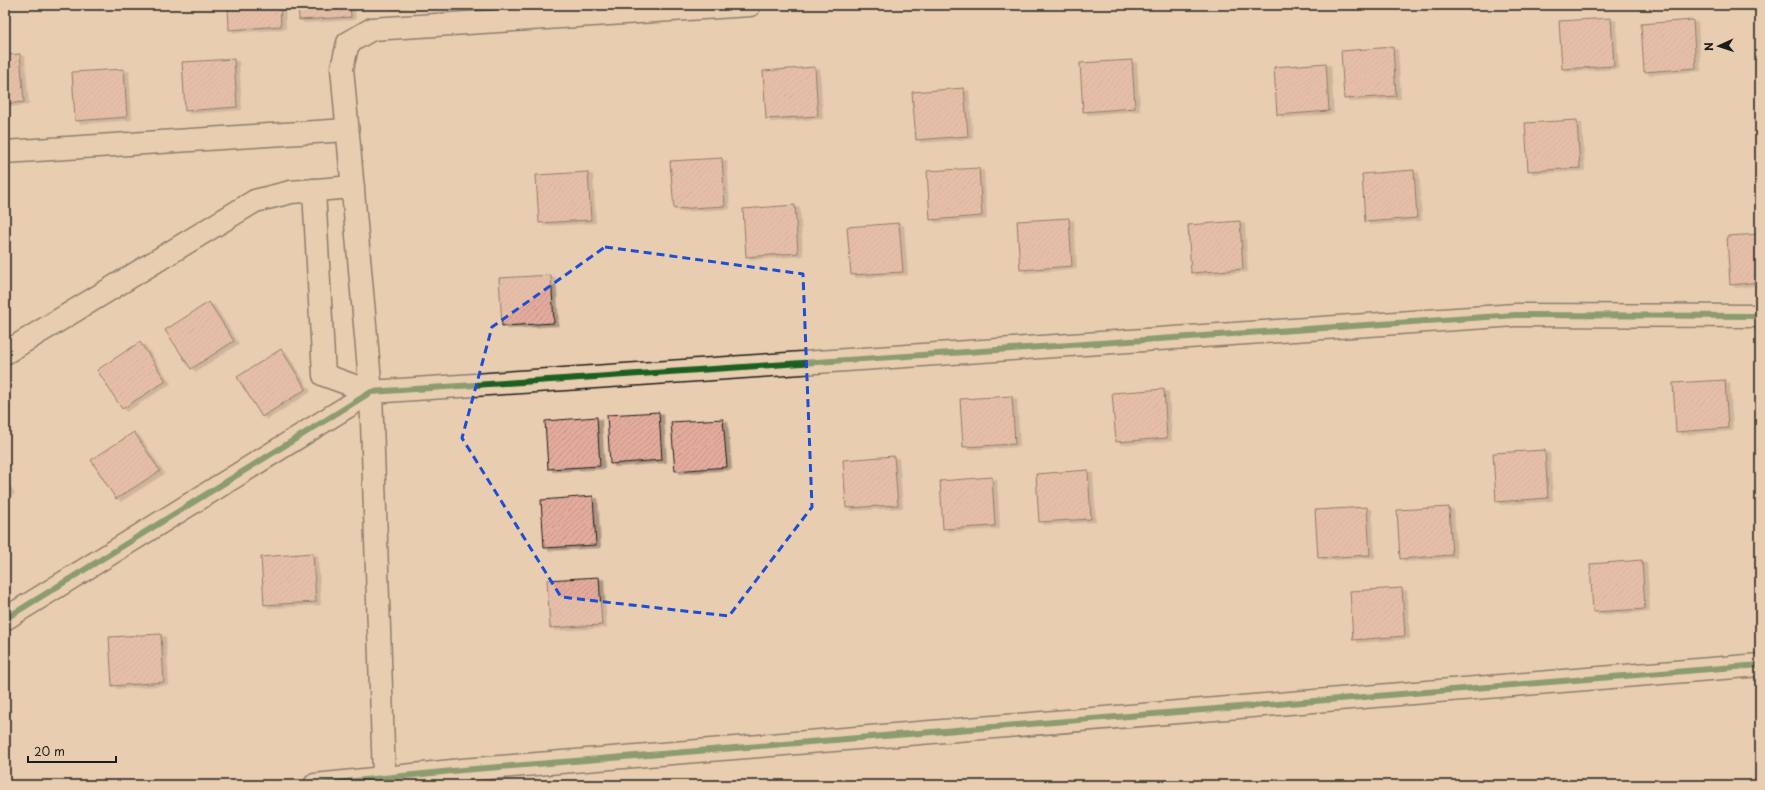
<svg xmlns="http://www.w3.org/2000/svg" width="1765" height="790" font-family="'Playpen Sans',sans-serif">
	<style>
		.building { fill: url(#building-hatch); stroke: #1c1c1c; filter: url(#shadow) }
		.lines { fill: none; stroke-linecap: round; stroke-linejoin: round }
		.minor-casing { stroke: #1c1c1c; stroke-width: 25 }
		.minor { stroke: #e9cdb0; stroke-width: 22 }
		.cycleway-casing { stroke: #e9cdb0; stroke-width: 8 }
		.cycleway { stroke: #1b5e20; stroke-width: 6 }
		.marked { fill: none; stroke: #1d4ed8; stroke-width: 3; stroke-dasharray: 8 5; stroke-linejoin: round }
	</style>
	<defs>
		<pattern id="building-hatch" width="6" height="6" patternUnits="userSpaceOnUse"><rect width="6" height="6" fill="#e3ab9c"/><path d="M-1 1l2-2M0 6l6-6M5 7l2-2" fill="none" stroke="#c29386"/></pattern>
		<filter id="shadow"><feDropShadow dx="4.5" dy="2.5" stdDeviation="0" flood-color="#0004"/></filter>
	</defs>
	<rect width="100%" height="100%" fill="#e9cdb0"/>
	<filter id="ink" filterUnits="userSpaceOnUse"><feTurbulence type="fractalNoise" baseFrequency=".025" numOctaves="2"/><feDisplacementMap in="SourceGraphic" scale="8" xChannelSelector="R" yChannelSelector="G"/><feConvolveMatrix kernelMatrix="1 2 1 2 8 2 1 2 1" color-interpolation-filters="sRGB"/></filter>
	<g filter="url(#ink)">
		<g class="building">
			<polygon points="228,5 280,5 281,26 229,30"/>
			<polygon points="298,5 350,5 351,17 299,20"/>
			<polygon points="387,5 425,5 387,7"/>
			<polygon points="1611,18 1614,66 1562,69 1559,21"/>
			<polygon points="1693,20 1696,68 1644,72 1641,24"/>
			<polygon points="1393,47 1396,96 1344,99 1341,51"/>
			<polygon points="20,54 24,102 5,104 5,55"/>
			<polygon points="234,59 237,107 185,111 182,62"/>
			<polygon points="1132,60 1135,108 1083,112 1080,63"/>
			<polygon points="1326,63 1329,111 1277,115 1274,67"/>
			<polygon points="815,67 818,116 766,119 763,71"/>
			<polygon points="124,69 127,117 75,121 72,72"/>
			<polygon points="964,88 968,136 916,140 912,92"/>
			<polygon points="1577,120 1580,168 1528,171 1525,123"/>
			<polygon points="722,158 725,206 674,209 670,161"/>
			<polygon points="979,168 982,216 930,220 927,171"/>
			<polygon points="1414,170 1417,218 1365,222 1362,174"/>
			<polygon points="588,172 591,220 539,223 536,175"/>
			<polygon points="795,205 798,253 746,257 743,209"/>
			<polygon points="1069,218 1072,266 1020,270 1017,221"/>
			<polygon points="1240,221 1243,269 1191,273 1188,225"/>
			<polygon points="899,223 903,272 851,275 847,227"/>
			<polygon points="1760,234 1760,282 1730,285 1727,236"/>
			<polygon points="551,275 554,323 502,326 499,278"/>
			<polygon points="209,302 234,341 191,369 165,330"/>
			<polygon points="140,342 166,381 122,409 97,370"/>
			<polygon points="281,349 306,389 262,417 237,377"/>
			<polygon points="1725,380 1728,428 1676,432 1673,383"/>
			<polygon points="1164,389 1167,438 1116,442 1112,393"/>
			<polygon points="1012,396 1015,444 963,447 960,399"/>
			<polygon points="659,412 662,460 610,464 607,415"/>
			<polygon points="597,417 600,466 548,469 545,421"/>
			<polygon points="723,419 727,467 675,471 671,422"/>
			<polygon points="134,432 160,471 116,499 91,460"/>
			<polygon points="1545,450 1548,498 1496,502 1493,453"/>
			<polygon points="894,456 898,505 846,508 843,460"/>
			<polygon points="1088,470 1091,519 1039,522 1036,474"/>
			<polygon points="992,477 995,526 943,529 940,481"/>
			<polygon points="5,483 10,491 5,494"/>
			<polygon points="593,496 596,545 544,548 541,500"/>
			<polygon points="1367,507 1370,555 1318,558 1315,510"/>
			<polygon points="1449,507 1452,555 1400,559 1397,510"/>
			<polygon points="313,553 316,602 264,605 261,557"/>
			<polygon points="1642,560 1645,609 1593,612 1590,564"/>
			<polygon points="1756,561 1760,561 1760,609"/>
			<polygon points="599,577 602,625 550,628 547,580"/>
			<polygon points="1402,588 1405,636 1353,640 1350,591"/>
			<polygon points="161,634 164,682 112,686 109,637"/>
		</g>
		<g class="lines">
			<defs>
				<g id="minor">
					<polyline points="5,152 347,130"/>
					<polyline points="314,190 324,375 371,392 1516,315 1760,316"/>
					<polyline points="5,353 255,201 291,192 353,187"/>
					<polyline points="5,619 371,392"/>
					<polyline points="384,777 371,392 342,68 348,43 372,29 750,5"/>
					<polyline points="315,785 462,770 1760,665"/>
				</g>
			</defs>
			<use href="#minor" class="minor-casing"/>
			<use href="#minor" class="minor"/>
			<defs>
				<g id="cycleway">
					<polyline points="5,619 371,392 1516,315 1760,316"/>
					<polyline points="315,785 462,770 1760,665"/>
				</g>
			</defs>
			<use href="#cycleway" class="cycleway-casing"/>
			<use href="#cycleway" class="cycleway"/>
		</g>
	</g>
	<path d="M0 0H1765V790H0ZM605,247L803,274L812,507L729,616L561,597L462,438L492,327Z" fill="#e9cdb0" fill-opacity=".55" fill-rule="evenodd"/>
	<path class="marked" d="M605,247L803,274L812,507L729,616L561,597L462,438L492,327Z"/>
	<rect width="1765" height="790" fill="none" stroke="#e9cdb0" stroke-width="20"/>
	<rect x="10" y="10" width="1745" height="770" fill="none" stroke="#1c1c1c" stroke-width="1.5" filter="url(#ink)"/>
	<g transform="translate(1719 46) rotate(267)" stroke="#e9cdb0" stroke-width="3" paint-order="stroke">
	<path d="M0-3L7 15L0 10L-7 15Z" fill="#1c1c1c"/>
	<text y="-6" font-size="11" font-weight="bold" text-anchor="middle" fill="#1c1c1c">N</text>
	</g>
	<path d="M28 756v6h88v-6" fill="none" stroke="#1c1c1c" stroke-width="2"/>
	<text x="34" y="756" font-size="12" fill="#1c1c1c" stroke="#e9cdb0" stroke-width="3" paint-order="stroke">20 m</text>
</svg>
